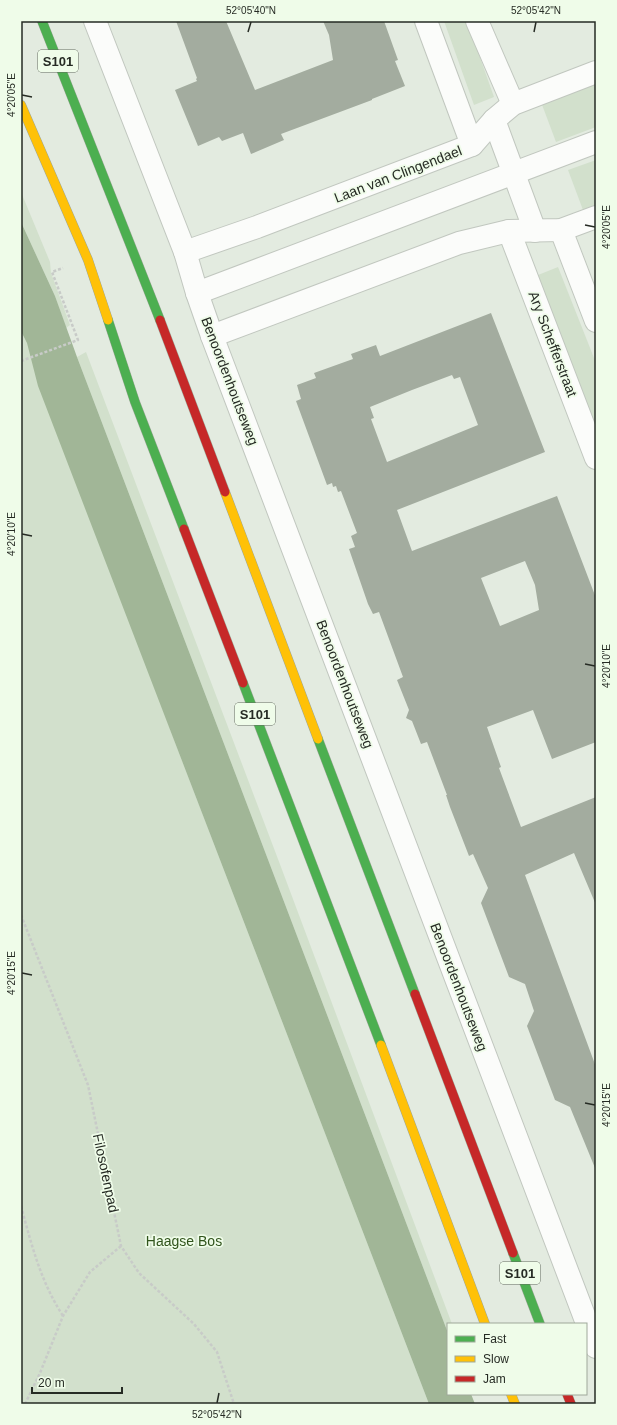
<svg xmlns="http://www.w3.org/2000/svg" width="617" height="1425" font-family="Helvetica,sans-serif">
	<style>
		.green { fill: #d2e0cc }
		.water { fill: #a1b697 }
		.building { fill: #a3ac9f; fill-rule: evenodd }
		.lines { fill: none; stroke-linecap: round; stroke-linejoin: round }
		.street-casing { stroke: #c1c7bf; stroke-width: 24 }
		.fast-casing { stroke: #9da798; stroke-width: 10 }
		.slow-casing { stroke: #9da798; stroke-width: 10 }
		.jam-casing { stroke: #9da798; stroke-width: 10 }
		.path { stroke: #c8cbc8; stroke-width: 2.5; stroke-dasharray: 3 2; stroke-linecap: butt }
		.street { stroke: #fbfcfa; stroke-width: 22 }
		.fast { stroke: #4caf50; stroke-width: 9 }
		.slow { stroke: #ffc107; stroke-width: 9 }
		.jam { stroke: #c62828; stroke-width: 9 }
		.ticks { fill: none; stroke: #262b24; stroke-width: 1.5 }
		.labels { text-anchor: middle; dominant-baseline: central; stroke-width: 3.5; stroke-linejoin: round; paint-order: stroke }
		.shield { fill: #effce9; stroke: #626a5f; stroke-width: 1 }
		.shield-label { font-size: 13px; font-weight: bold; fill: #262b24 }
		.street-label { font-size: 14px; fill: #262b24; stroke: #effce9 }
		.park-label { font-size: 14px; fill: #31541c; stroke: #effce9 }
		.neatline { fill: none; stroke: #262b24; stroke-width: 1.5 }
		.ticks-label { font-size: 10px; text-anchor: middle; fill: #262b24 }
	</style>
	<rect width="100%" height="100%" fill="#e3ebe0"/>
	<g class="green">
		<polygon points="444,21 467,21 494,97 474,105"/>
		<polygon points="596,81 596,127 556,142 541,102"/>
		<polygon points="596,160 596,206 583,210 568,170"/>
		<polygon points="21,192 50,262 51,273 70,325 66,328 55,296 21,222"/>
		<polygon points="558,267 596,363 596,432 538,275"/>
		<polygon points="21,323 176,745 429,1404 21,1404"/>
		<polygon points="86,352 281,867 452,1324 448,1324 448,1333 77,357"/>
	</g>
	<polygon class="water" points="21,222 55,296 77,357 448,1333 448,1394 471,1394 475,1404 429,1404 38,386 27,343 21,331"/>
	<g class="building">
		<polygon points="176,21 226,21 255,90 333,60 329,35 323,21 384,21 398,60 395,61 405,86 372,99 372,100 281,134 284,140 251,154 243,133 222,141 219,137 198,146 175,90 197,81 196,79 197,78"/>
		<path d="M491,313L545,452L397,510L412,551L557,496L596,598V742L552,759L533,710L487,727L501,767L499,768L521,827L596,797V905L574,853L525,875L596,1067V1167L595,1168L570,1107L555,1100L527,1026L534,1011L525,984L509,977L481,903L488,888L473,854L469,856L450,807L446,795H447L427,742L421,744L412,721L406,718L409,710L397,680L403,677L379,612L373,614L368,604L349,549L355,547L351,536L357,533L341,491L338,492L336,486L333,487L332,483L327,485L296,401L301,399L297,385L316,378L314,373L353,359L351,354L376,345L380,356ZM452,375L454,379L460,377L478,425L387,462L371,419L374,418L370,407L412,390ZM525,561L535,585L539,610L500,626L481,578Z"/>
	</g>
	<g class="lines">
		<defs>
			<g id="street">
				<polyline points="95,21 185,252 197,293 212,336 596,1347"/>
				<polyline points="426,21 472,145"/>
				<polyline points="477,21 513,104"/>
				<polyline points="494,120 535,231"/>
				<polyline points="561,230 596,321"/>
				<polyline points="509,231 596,458"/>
				<polyline points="185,252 257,227 472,145 494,120 513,104 596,72"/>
				<polyline points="197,293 596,142"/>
				<polyline points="212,336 459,243 509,231 561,230 596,217"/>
			</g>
			<g id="fast">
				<polyline points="42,21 160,320"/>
				<polyline points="108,320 135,402 184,529"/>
				<polyline points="243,683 381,1045"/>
				<polyline points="318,739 415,994"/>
				<polyline points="513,1253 540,1324"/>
			</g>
			<g id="slow">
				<polyline points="21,105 88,260 108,320"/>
				<polyline points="225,492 318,739"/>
				<polyline points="381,1045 485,1324"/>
				<polyline points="511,1394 515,1404"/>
			</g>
			<g id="jam">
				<polyline points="160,320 225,492"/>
				<polyline points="184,529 243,683"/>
				<polyline points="415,994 513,1253"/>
				<polyline points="567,1394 571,1404"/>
			</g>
		</defs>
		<use href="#street" class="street-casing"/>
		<use href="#fast" class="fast-casing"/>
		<use href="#slow" class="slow-casing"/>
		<use href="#jam" class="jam-casing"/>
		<g class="path">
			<polyline points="21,361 78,340 52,272 63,268"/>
			<polyline points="21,915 88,1085 121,1246 139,1273 194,1324 217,1352 234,1404"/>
			<path d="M21,1206C32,1246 40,1280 63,1316"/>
			<polyline points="25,1404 40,1373 63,1316 90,1272 121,1246"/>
		</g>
		<use href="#street" class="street"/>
		<use href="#fast" class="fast"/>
		<use href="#slow" class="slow"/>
		<use href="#jam" class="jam"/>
	</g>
	<path class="ticks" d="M248,32L251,22M534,32L536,22M22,95L32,97M585,225L595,227M22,534L32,536M585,664L595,666M22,973L32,975M585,1103L595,1105M217,1403L219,1393"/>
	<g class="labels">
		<g class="shield">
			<rect x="38" y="50" width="40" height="22" rx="3"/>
			<rect x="235" y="703" width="40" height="22" rx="3"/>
			<rect x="500" y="1262" width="40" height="22" rx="3"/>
		</g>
		<g class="shield-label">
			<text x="58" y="61">S101</text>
			<text x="255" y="714">S101</text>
			<text x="520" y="1273">S101</text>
		</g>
		<g class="street-label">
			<text transform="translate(398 174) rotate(-21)">Laan van Clingendael</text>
			<text transform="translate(553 344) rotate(69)">Ary Schefferstraat</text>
			<text transform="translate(230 381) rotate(69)">Benoordenhoutseweg</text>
			<text transform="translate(345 684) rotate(69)">Benoordenhoutseweg</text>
			<text transform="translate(459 987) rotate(69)">Benoordenhoutseweg</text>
			<text transform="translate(106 1173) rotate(78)">Filosofenpad</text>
		</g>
		<g class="park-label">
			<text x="184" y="1241">Haagse Bos</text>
		</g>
	</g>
	<rect width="617" height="1425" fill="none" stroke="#effce9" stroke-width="44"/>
	<rect x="447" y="1323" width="140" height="72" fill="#effce9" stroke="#9fa89a"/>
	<rect x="455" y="1336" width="20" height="6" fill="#4caf50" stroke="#9fa89a"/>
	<text x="483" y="1343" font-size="12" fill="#262b24">Fast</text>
	<rect x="455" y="1356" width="20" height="6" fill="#ffc107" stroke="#9fa89a"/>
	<text x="483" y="1363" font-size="12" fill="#262b24">Slow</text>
	<rect x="455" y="1376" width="20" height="6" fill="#c62828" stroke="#9fa89a"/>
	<text x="483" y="1383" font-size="12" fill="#262b24">Jam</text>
	<path d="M32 1387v6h90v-6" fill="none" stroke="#262b24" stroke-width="2"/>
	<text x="38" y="1387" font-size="12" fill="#262b24" stroke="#effce9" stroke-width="3" paint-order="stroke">20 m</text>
	<rect x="22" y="22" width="573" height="1381" class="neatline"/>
	<g class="ticks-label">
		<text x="251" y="14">52°05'40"N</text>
		<text x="536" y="14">52°05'42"N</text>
		<text transform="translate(11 95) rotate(-90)" y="4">4°20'05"E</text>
		<text transform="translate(606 227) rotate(-90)" y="4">4°20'05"E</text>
		<text transform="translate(11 534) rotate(-90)" y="4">4°20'10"E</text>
		<text transform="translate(606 666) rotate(-90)" y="4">4°20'10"E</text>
		<text transform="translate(11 973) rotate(-90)" y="4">4°20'15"E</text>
		<text transform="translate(606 1105) rotate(-90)" y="4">4°20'15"E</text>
		<text x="217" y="1418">52°05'42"N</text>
	</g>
</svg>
